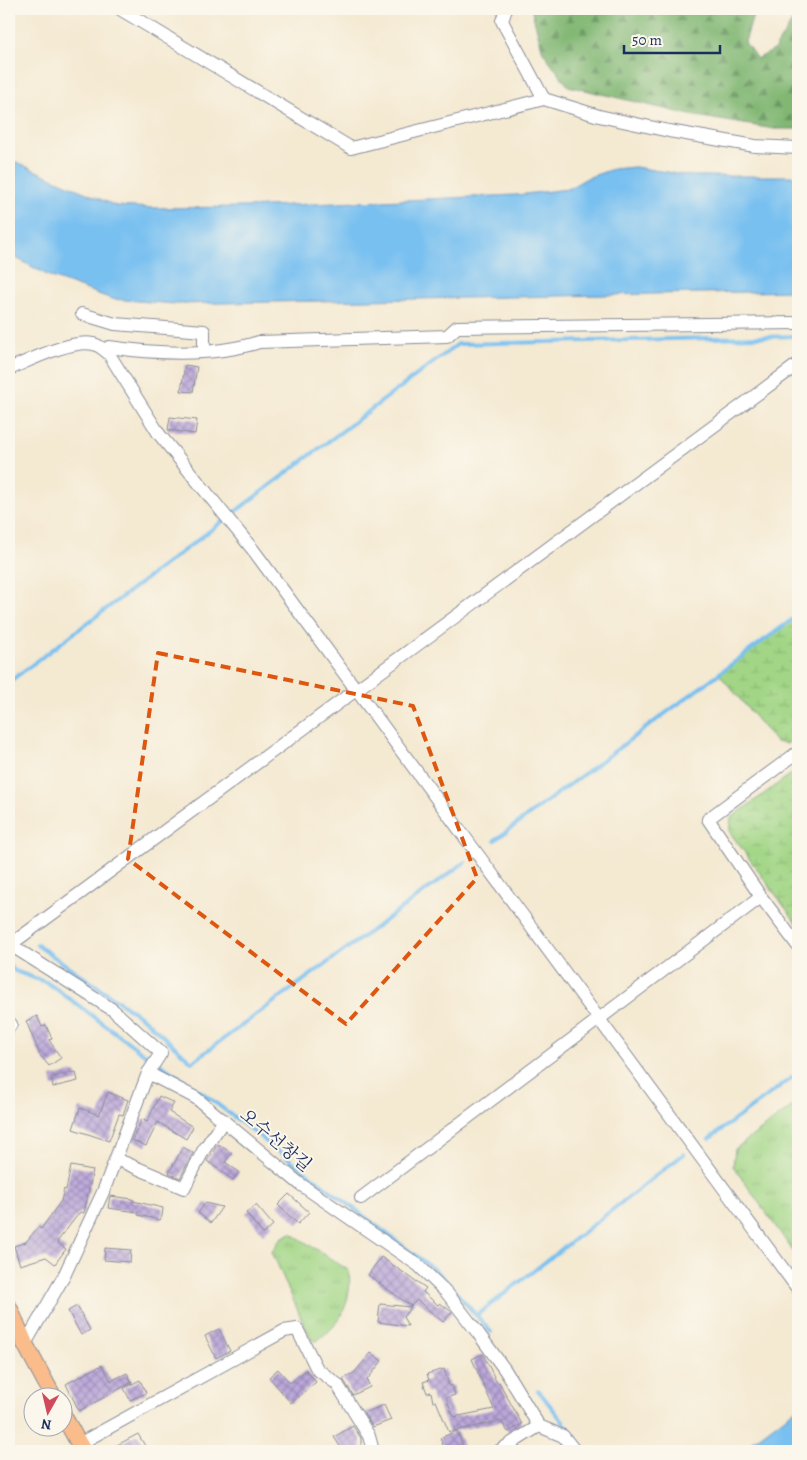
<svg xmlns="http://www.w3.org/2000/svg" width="807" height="1460" font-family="Alegreya,'Noto Serif KR',serif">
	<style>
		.grass { fill: url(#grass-tufts); stroke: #5e8272 }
		.forest { fill: url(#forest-firs); stroke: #4e7368 }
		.wetland { fill: url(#wetland-marsh); stroke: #5e8272 }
		.water { fill: #78c0f0; stroke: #4a78a7 }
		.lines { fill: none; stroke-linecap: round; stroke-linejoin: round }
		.stream { stroke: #78c0f0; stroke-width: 4 }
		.building { fill: url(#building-cross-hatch) }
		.minor-casing { stroke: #888c98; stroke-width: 14 }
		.major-casing { stroke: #888c98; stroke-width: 18 }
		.minor { stroke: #fff; stroke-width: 12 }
		.major { stroke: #f9bc8a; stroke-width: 16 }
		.marked { fill: none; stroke: #de5710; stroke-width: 4; stroke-dasharray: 10 6; stroke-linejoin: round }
		.labels { text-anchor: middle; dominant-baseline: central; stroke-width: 4; stroke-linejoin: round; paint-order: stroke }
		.street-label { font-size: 18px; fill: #1b2f5e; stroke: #fbf7ec }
	</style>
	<defs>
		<pattern id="grass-tufts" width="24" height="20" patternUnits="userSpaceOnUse" patternTransform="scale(1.25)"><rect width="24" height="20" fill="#a2d686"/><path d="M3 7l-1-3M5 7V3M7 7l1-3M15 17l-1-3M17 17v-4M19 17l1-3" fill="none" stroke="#8bb876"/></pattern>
		<pattern id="forest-firs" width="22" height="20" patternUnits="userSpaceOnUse" patternTransform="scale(1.25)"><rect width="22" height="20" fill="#81b773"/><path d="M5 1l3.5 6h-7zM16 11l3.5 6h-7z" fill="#699562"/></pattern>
		<pattern id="wetland-marsh" width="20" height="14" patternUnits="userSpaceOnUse" patternTransform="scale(1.25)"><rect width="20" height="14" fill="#a2d686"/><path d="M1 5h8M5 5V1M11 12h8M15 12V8" fill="none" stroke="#8bb876"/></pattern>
		<pattern id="building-cross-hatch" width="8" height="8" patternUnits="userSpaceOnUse" patternTransform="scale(1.25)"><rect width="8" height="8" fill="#bba7d9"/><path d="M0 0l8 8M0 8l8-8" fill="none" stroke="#9788b3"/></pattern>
	</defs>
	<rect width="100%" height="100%" fill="#fbf7ec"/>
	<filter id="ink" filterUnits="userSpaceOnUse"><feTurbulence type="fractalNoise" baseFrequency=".02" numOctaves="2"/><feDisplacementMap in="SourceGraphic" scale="10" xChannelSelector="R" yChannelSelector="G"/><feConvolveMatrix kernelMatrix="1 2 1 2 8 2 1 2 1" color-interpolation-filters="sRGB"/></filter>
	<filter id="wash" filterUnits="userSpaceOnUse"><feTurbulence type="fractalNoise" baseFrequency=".0096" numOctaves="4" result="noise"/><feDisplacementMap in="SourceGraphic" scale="20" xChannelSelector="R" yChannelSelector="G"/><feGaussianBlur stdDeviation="1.12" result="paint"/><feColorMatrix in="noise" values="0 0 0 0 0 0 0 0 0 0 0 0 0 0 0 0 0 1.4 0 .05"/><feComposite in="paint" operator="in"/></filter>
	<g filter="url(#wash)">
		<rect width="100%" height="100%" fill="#f4e9d1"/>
		<g class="grass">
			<polygon points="798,1102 798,1258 733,1166 735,1149"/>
			<path d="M291,1233L348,1270C353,1285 346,1312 335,1325C330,1331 323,1335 317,1341L311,1340L272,1252L281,1238Z"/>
		</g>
		<polygon class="forest" points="533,9 755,9 745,42 757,59 774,50 798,12 798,129 774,129 690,115 568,86 543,52 532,12"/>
		<g class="wetland">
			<polygon points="798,615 798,736 787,744 776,742 719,674"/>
			<polygon points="798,769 798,925 729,831 731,818"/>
		</g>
		<g class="water">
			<polygon points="9,159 116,206 152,208 246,207 516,195 568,189 587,178 613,169 635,167 691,176 798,176 798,291 176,304 112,299 49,276 9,254"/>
			<polygon points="798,1407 798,1451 740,1451"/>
		</g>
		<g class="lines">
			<g class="stream">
				<polyline points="9,682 458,344 798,336"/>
				<polyline points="495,840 798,615"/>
				<polyline points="37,945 144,1019 192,1062 465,862"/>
				<polyline points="9,965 15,971 48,983 143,1053 204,1094 441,1275 491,1332"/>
				<polyline points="709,1139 798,1073"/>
				<polyline points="477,1315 684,1154"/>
				<polyline points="538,1390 586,1451"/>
			</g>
		</g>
		<g id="blocks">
			<g class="building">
				<polygon points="185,365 197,367 193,392 181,391"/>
				<polygon points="170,417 197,420 195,434 168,430"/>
				<polygon points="37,1016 42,1027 46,1025 52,1039 49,1040 61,1058 49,1066 40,1055 26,1021"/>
				<polygon points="76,1072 78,1081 53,1087 51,1077"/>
				<polygon points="108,1092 128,1100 123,1115 119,1114 109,1141 73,1129 80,1108 99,1115"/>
				<polygon points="159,1096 174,1103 169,1112 193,1127 186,1139 158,1122 146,1146 132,1140 142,1119 147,1122"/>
				<polygon points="218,1144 232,1153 225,1162 239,1172 233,1180 207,1161"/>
				<polygon points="183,1147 193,1153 180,1178 169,1173"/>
				<polygon points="71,1166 93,1170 84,1213 80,1212 57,1242 66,1249 55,1264 46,1257 20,1265 14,1246 26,1242 38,1227 41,1229 61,1201 64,1189 66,1190"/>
				<polygon points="289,1194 309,1212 298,1224 278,1205"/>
				<polygon points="110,1196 133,1199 133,1201 163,1208 162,1216 160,1220 138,1215 138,1212 108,1208"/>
				<polygon points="205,1203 222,1207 211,1223 198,1213"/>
				<polygon points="256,1205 273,1225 263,1234 246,1213"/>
				<polygon points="105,1248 131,1250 130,1262 104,1260"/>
				<polygon points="381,1257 426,1288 423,1292 438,1305 440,1303 452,1312 443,1322 417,1300 411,1306 368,1275"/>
				<polygon points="380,1304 411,1307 403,1317 408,1326 378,1322"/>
				<polygon points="77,1306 90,1330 81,1335 68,1311"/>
				<polygon points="219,1329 230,1351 216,1358 205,1336"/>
				<polygon points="371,1353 382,1361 367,1380 370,1387 353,1395 343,1379 354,1373"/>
				<polygon points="483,1354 497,1383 499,1382 522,1424 508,1432 501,1421 449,1432 436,1401 433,1402 431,1392 427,1393 423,1382 429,1380 427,1374 444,1369 449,1386 452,1385 455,1395 446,1398 454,1417 494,1409 472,1359"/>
				<polygon points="102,1365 111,1381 127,1373 132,1382 79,1411 66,1384"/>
				<polygon points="278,1369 290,1383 306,1370 316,1382 291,1403 269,1377"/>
				<polygon points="140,1380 146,1393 130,1400 124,1388"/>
				<polygon points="384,1405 391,1420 373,1427 364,1413"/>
				<polygon points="353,1426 361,1438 361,1451 343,1451 334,1437"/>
				<polygon points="457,1431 465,1451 445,1451 440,1438"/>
				<polygon points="138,1434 148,1451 106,1451"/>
			</g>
		</g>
	</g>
	<g filter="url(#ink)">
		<use href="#blocks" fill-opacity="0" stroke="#888c98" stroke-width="1"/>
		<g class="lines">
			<defs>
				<g id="minor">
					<polyline points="120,9 351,148 544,99 599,116 669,131 755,146 798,148"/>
					<polyline points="506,9 502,21 544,99"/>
					<polyline points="82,314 115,324 204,331 204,351"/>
					<path d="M106,351L109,347C157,354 212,357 259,342L447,336L457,327L798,323"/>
					<path d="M9,369C28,361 72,339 93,344C100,345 104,350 109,354L159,434L254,551L798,1289"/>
					<polyline points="798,752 708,819 761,897 798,946"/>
					<polyline points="9,944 113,1010 161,1053 148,1073"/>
					<polyline points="10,945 798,364"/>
					<polyline points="9,1027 11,1024"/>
					<polyline points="116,1159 184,1188 203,1151 224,1120"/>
					<polyline points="361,1198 761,897"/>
					<polyline points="25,1344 64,1276 103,1192 148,1073 196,1098 300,1184 418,1265 447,1293 478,1333 505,1370 539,1426 499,1451"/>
					<polyline points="539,1426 563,1436 575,1451"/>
					<polyline points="79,1444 284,1331 297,1329 317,1369 337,1384 369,1436 373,1451"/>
				</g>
				<g id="major">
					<polyline points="9,1307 25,1344 54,1398"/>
					<polyline points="62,1413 83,1451"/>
				</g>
			</defs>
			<use href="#minor" class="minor-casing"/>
			<use href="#major" class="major-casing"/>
			<use href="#minor" class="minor"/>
			<use href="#major" class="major"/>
		</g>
	</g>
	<path class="marked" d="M158,653L413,706L477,878L346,1024L128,859Z"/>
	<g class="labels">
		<g class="street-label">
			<text transform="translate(276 1140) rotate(40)">오수선창길</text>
		</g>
	</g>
	<rect width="807" height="1460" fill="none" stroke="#fbf7ec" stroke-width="30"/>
	<g transform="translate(48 1412) rotate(188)"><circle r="24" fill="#fbf7ec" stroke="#a1a7b3"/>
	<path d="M0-4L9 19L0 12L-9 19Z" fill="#d1495b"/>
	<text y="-8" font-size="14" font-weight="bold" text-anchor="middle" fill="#1b2f5e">N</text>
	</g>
	<path d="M624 45v8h96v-8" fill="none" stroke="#1b2f5e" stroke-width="2.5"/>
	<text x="632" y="45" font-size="15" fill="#1b2f5e" stroke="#fbf7ec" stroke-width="4" paint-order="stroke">50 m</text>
</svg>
